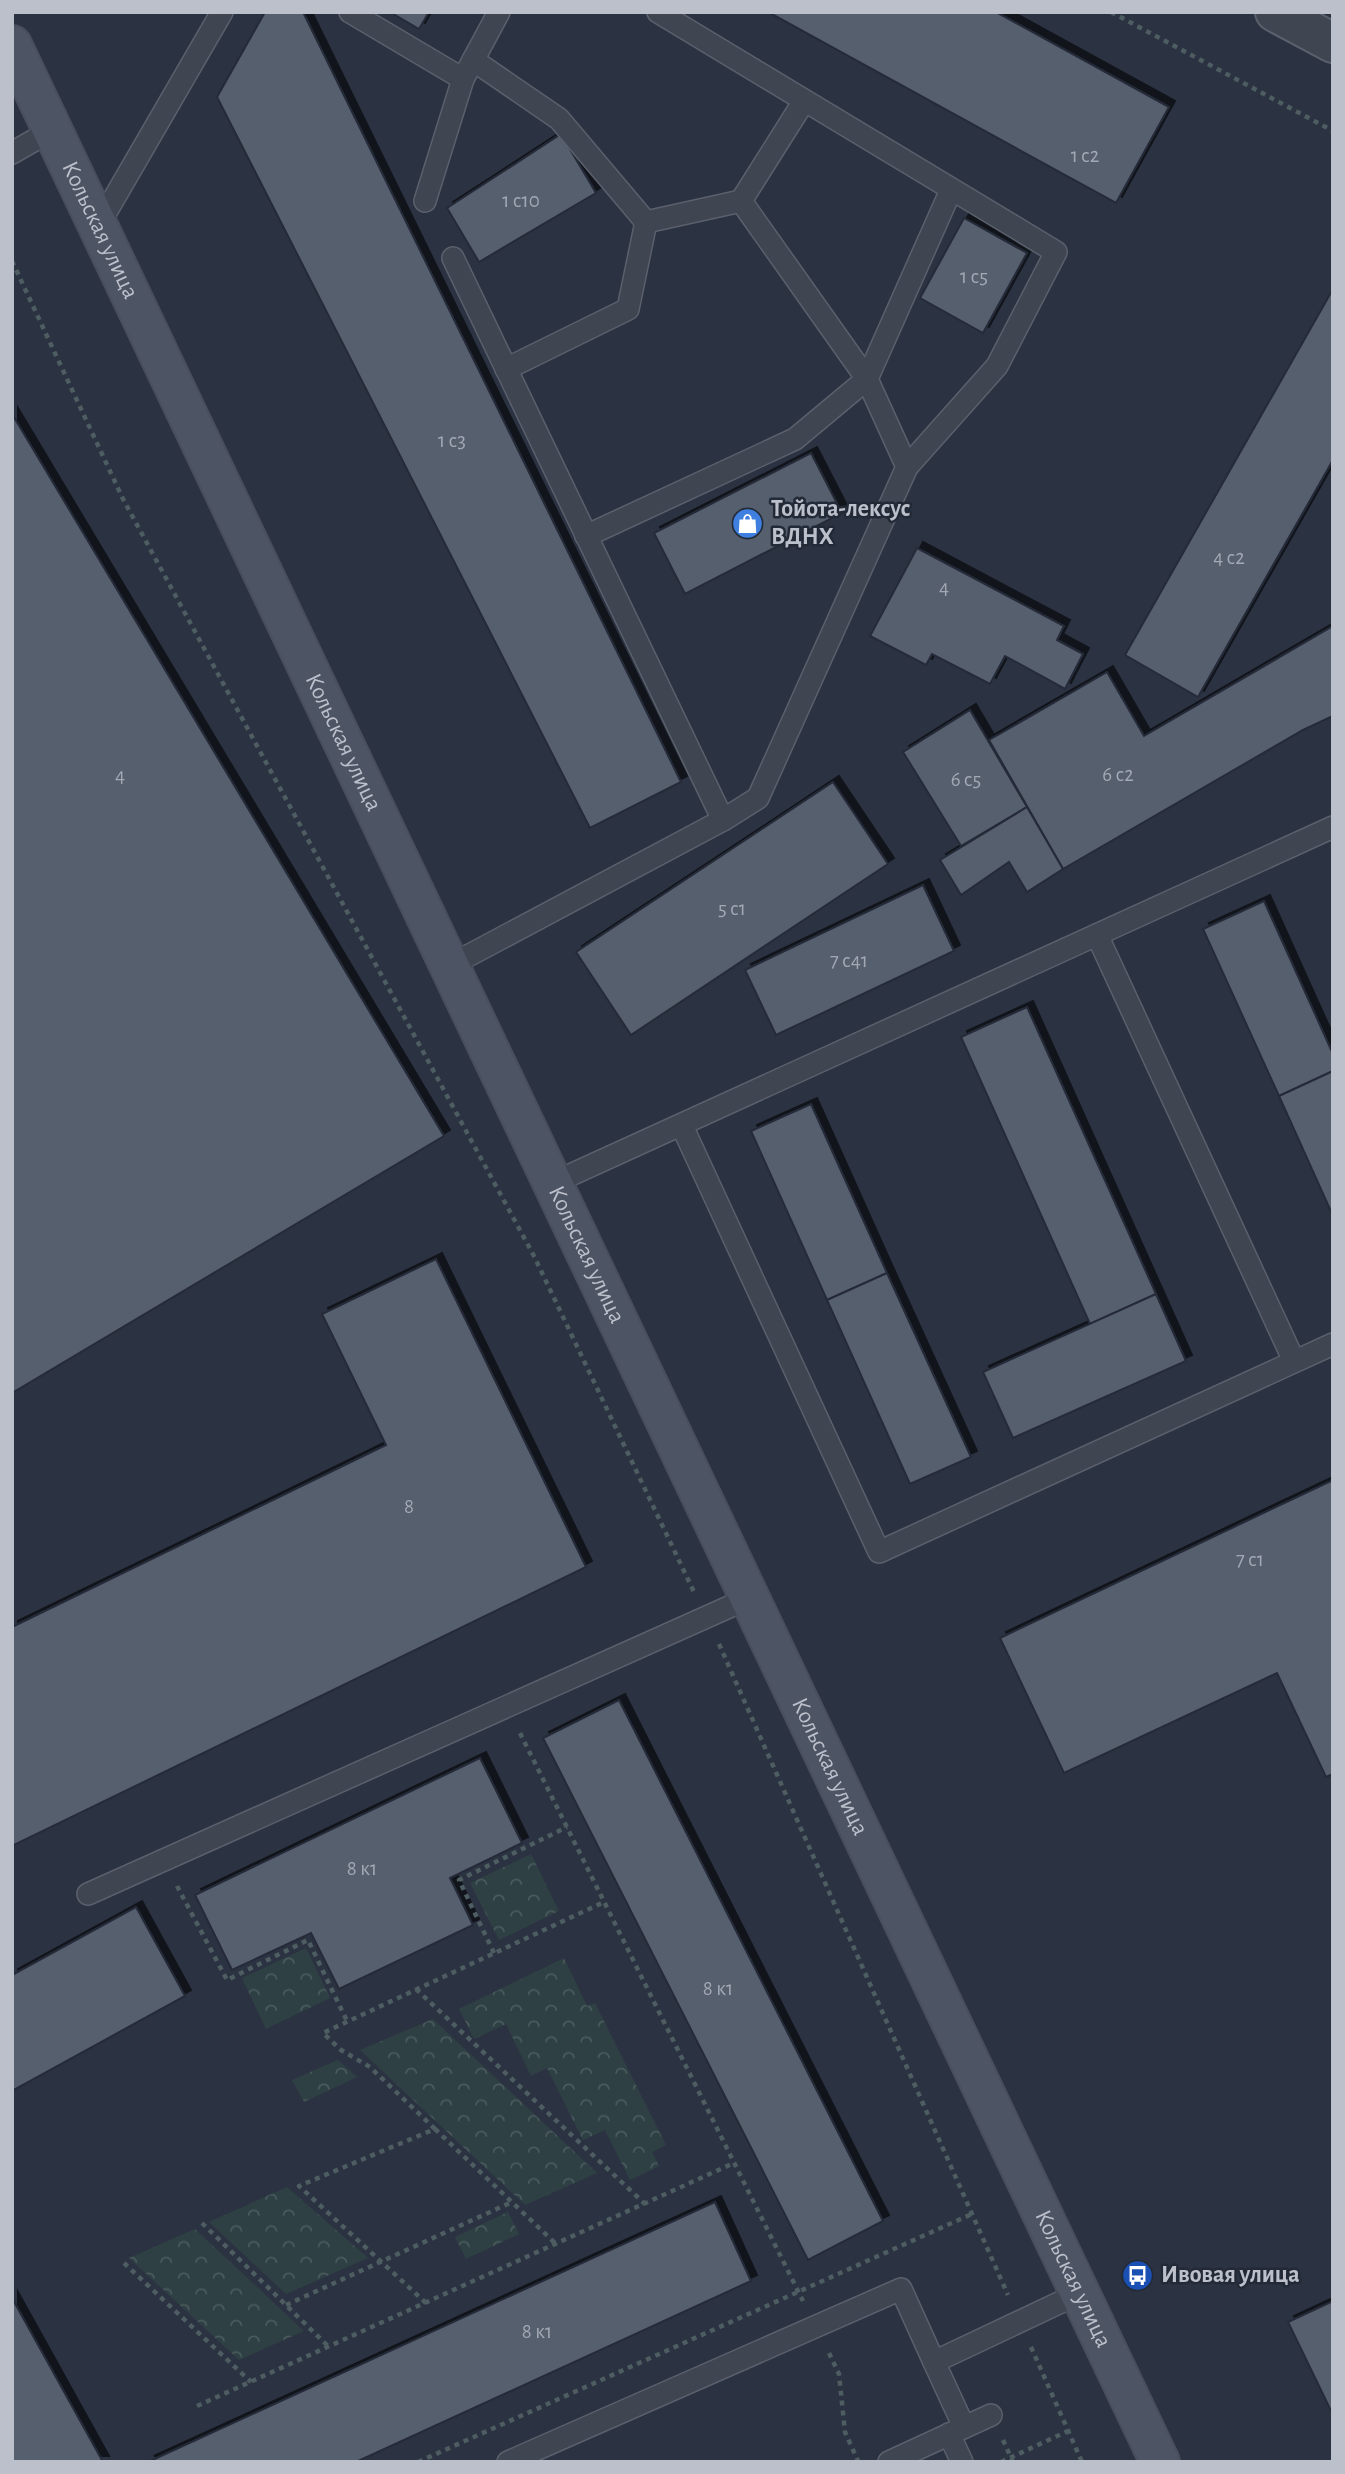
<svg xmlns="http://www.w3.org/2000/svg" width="1345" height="2474" font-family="'Alegreya Sans',sans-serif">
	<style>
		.park { fill: url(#park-crowns) }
		.building { fill: #565e6e; stroke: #252c39; stroke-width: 2; filter: url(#shadow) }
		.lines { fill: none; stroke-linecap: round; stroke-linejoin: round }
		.lane-casing { stroke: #5a606c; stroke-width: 24 }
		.street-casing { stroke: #5a606c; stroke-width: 42 }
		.secondary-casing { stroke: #484e5b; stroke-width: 42 }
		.path { stroke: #4d5d61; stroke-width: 4.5; stroke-dasharray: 5 5; stroke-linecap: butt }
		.lane { stroke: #3f4551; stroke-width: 21 }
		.street { stroke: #3f4551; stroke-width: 38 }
		.secondary { stroke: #4d5464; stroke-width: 38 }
		.labels { text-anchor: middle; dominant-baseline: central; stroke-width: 5; stroke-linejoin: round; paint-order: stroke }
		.number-label { font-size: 21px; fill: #a2a8b4 }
		.street-label { font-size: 24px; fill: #bcc0cb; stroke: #232a37 }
		.poi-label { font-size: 24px; font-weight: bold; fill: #bcc0cb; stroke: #232a37; text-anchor: start }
	</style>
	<defs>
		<pattern id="park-crowns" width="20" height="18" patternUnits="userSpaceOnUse" patternTransform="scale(1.75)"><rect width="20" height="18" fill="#2e4043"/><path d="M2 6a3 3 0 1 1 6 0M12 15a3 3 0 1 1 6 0" fill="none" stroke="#4a5a5d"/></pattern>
		<filter id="shadow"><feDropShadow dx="6" dy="-6" stdDeviation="0" flood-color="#0009"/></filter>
	</defs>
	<rect width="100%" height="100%" fill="#2b3241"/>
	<g class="park">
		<polygon points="531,1854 559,1911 499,1940 470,1883"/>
		<polygon points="306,1948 330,1998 266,2029 242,1978"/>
		<polygon points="564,1958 587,2006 595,2003 666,2145 652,2152 659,2166 630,2180 605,2130 583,2140 547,2068 531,2076 506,2024 474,2039 459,2009"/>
		<polygon points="433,2019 597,2173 525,2205 360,2050"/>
		<polygon points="338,2060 357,2077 304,2102 292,2080"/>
		<polygon points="287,2187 368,2258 286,2294 209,2222"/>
		<polygon points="508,2212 519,2234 466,2259 455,2237"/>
		<polygon points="195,2229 304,2331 239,2360 129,2258"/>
	</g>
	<g class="building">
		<polygon points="265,12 303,12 681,782 590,828 217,97"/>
		<polygon points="390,12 429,12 419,29"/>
		<polygon points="768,12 996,12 1169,107 1116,203"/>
		<polygon points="561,134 596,193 479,262 447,208"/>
		<polygon points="964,218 1027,253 983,333 920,298"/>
		<polygon points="1333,289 1333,460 1198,697 1125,655"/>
		<polygon points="12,414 444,1136 12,1393"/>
		<polygon points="811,453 842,513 685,594 654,533"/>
		<polygon points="917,548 1064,626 1057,640 1083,654 1065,689 1005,656 990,684 932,654 926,665 870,636"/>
		<polygon points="1333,626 1333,716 1303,730 1063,869 989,740 1107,672 1144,736"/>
		<polygon points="970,710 1027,807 961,846 903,752"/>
		<polygon points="833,782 888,864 631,1035 576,952"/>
		<polygon points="1027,807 1063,869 1027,892 1009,862 961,895 940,860"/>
		<polygon points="923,885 954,951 776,1035 745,970"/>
		<polygon points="1264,901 1333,1054 1333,1071 1279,1096 1203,929"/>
		<polygon points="1027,1007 1156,1294 1090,1324 961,1037"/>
		<polygon points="1333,1071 1333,1216 1279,1096"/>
		<polygon points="811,1104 887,1273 827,1300 751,1131"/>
		<polygon points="436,1259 586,1567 12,1846 12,1627 386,1445 322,1314"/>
		<polygon points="887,1273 971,1457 910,1484 827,1300"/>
		<polygon points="1156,1294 1186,1361 1013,1438 983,1372"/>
		<polygon points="1333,1480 1333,1774 1326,1777 1277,1673 1064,1773 1000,1638"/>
		<polygon points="619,1700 883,2221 808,2260 543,1738"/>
		<polygon points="480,1758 522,1843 450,1878 473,1925 339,1989 311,1933 232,1970 195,1895"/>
		<polygon points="136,1907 185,1996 12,2091 12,1975"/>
		<polygon points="715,2202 751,2281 356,2462 148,2462"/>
		<polygon points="12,2298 103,2462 12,2462"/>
		<polygon points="1333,2301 1333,2415 1288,2322"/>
	</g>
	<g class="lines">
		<defs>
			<g id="lane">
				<polyline points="350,12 463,79"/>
				<polyline points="473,60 559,119 646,222 741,201"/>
				<polyline points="12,153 52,130"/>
				<polyline points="425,201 463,79 499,12"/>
				<polyline points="98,226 222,12"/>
				<polyline points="453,258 723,820"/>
				<polyline points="506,369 628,309 646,222"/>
				<polyline points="907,467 867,379 951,190"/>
				<polyline points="586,536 795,439 867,379 741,201 804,101"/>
				<polyline points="1097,935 1294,1361"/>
				<polyline points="449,966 723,820 758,798 907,467 997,366 1056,252 658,12"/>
				<polyline points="682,1126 879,1552 1333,1344"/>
				<polyline points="553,1183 1333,827"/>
				<polyline points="88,1894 749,1598"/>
				<polyline points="934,2362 964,2427"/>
				<polyline points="949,2434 962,2462"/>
				<polyline points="508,2462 901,2289 934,2362 1080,2293"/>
				<polyline points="889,2462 991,2415"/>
			</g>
			<polyline id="street" points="1275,12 1333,43"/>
			<g id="secondary">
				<path id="s1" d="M12,45L1160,2462"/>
			</g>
		</defs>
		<use href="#lane" class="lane-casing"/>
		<use href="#street" class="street-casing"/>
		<use href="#secondary" class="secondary-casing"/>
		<g class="path">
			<polyline points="1111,12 1333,131"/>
			<polyline points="12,261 123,499 534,1256 694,1592"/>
			<polyline points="719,1644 1008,2295"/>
			<polyline points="520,1733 803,2301"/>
			<polyline points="177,1886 227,1980 308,1940 347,2021"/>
			<polyline points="494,1953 459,1880 567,1827"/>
			<polyline points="416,1989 645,2204"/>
			<polyline points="435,2129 370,2067 341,2050 323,2033 604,1902"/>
			<polyline points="202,2223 329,2347"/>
			<polyline points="124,2263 251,2382"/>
			<polyline points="426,2303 299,2186 435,2129 556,2244"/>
			<polyline points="286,2305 512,2202"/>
			<polyline points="1031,2347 1082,2462"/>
			<polyline points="829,2353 839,2374 845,2432 858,2461"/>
			<polyline points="197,2406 734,2163"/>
			<polyline points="1003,2440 1013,2462"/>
			<polyline points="418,2462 972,2214"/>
			<polyline points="1001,2462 1068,2431"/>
		</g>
		<use href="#lane" class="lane"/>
		<use href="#street" class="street"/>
		<use href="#secondary" class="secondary"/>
	</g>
	<defs>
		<symbol id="shop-disc" viewBox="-11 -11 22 22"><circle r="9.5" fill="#3f7fe0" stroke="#232a37"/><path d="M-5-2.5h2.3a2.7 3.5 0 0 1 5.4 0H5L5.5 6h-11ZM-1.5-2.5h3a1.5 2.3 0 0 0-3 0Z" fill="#fff"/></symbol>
		<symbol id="bus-disc" viewBox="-11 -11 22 22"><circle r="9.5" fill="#1a4fb4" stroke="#232a37"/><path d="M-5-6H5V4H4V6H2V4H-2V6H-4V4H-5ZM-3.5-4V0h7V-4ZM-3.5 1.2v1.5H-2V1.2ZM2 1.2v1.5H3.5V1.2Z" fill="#fff"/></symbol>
	</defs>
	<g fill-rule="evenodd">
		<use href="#shop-disc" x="730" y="506" width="35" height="35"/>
		<use href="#bus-disc" x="1120" y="2258" width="35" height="35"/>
	</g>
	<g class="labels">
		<g class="number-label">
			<text x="1085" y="155">1 с2</text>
			<text x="521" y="200">1 с10</text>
			<text x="974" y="276">1 с5</text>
			<text x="452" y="440">1 с3</text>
			<text x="1229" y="557">4 с2</text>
			<text x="944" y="587">4</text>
			<text x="1118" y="774">6 с2</text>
			<text x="120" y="775">4</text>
			<text x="966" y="779">6 с5</text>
			<text x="732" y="908">5 с1</text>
			<text x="849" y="960">7 с41</text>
			<text x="409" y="1506">8</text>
			<text x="1250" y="1559">7 с1</text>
			<text x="362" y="1868">8 к1</text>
			<text x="718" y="1988">8 к1</text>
			<text x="537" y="2331">8 к1</text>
		</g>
		<g class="street-label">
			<text stroke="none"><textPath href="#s1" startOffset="205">Кольская улица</textPath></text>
			<text stroke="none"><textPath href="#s1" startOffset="772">Кольская улица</textPath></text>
			<text stroke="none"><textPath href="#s1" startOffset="1339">Кольская улица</textPath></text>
			<text stroke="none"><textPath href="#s1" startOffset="1906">Кольская улица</textPath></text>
			<text stroke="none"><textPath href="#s1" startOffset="2473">Кольская улица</textPath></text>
		</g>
		<g class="poi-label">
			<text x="771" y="509">Тойота-лексус<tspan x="771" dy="28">ВДНХ</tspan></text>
			<text x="1161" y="2275">Ивовая улица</text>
		</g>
	</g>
	<rect width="1345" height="2474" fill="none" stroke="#bcc0cb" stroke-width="28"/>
</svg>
